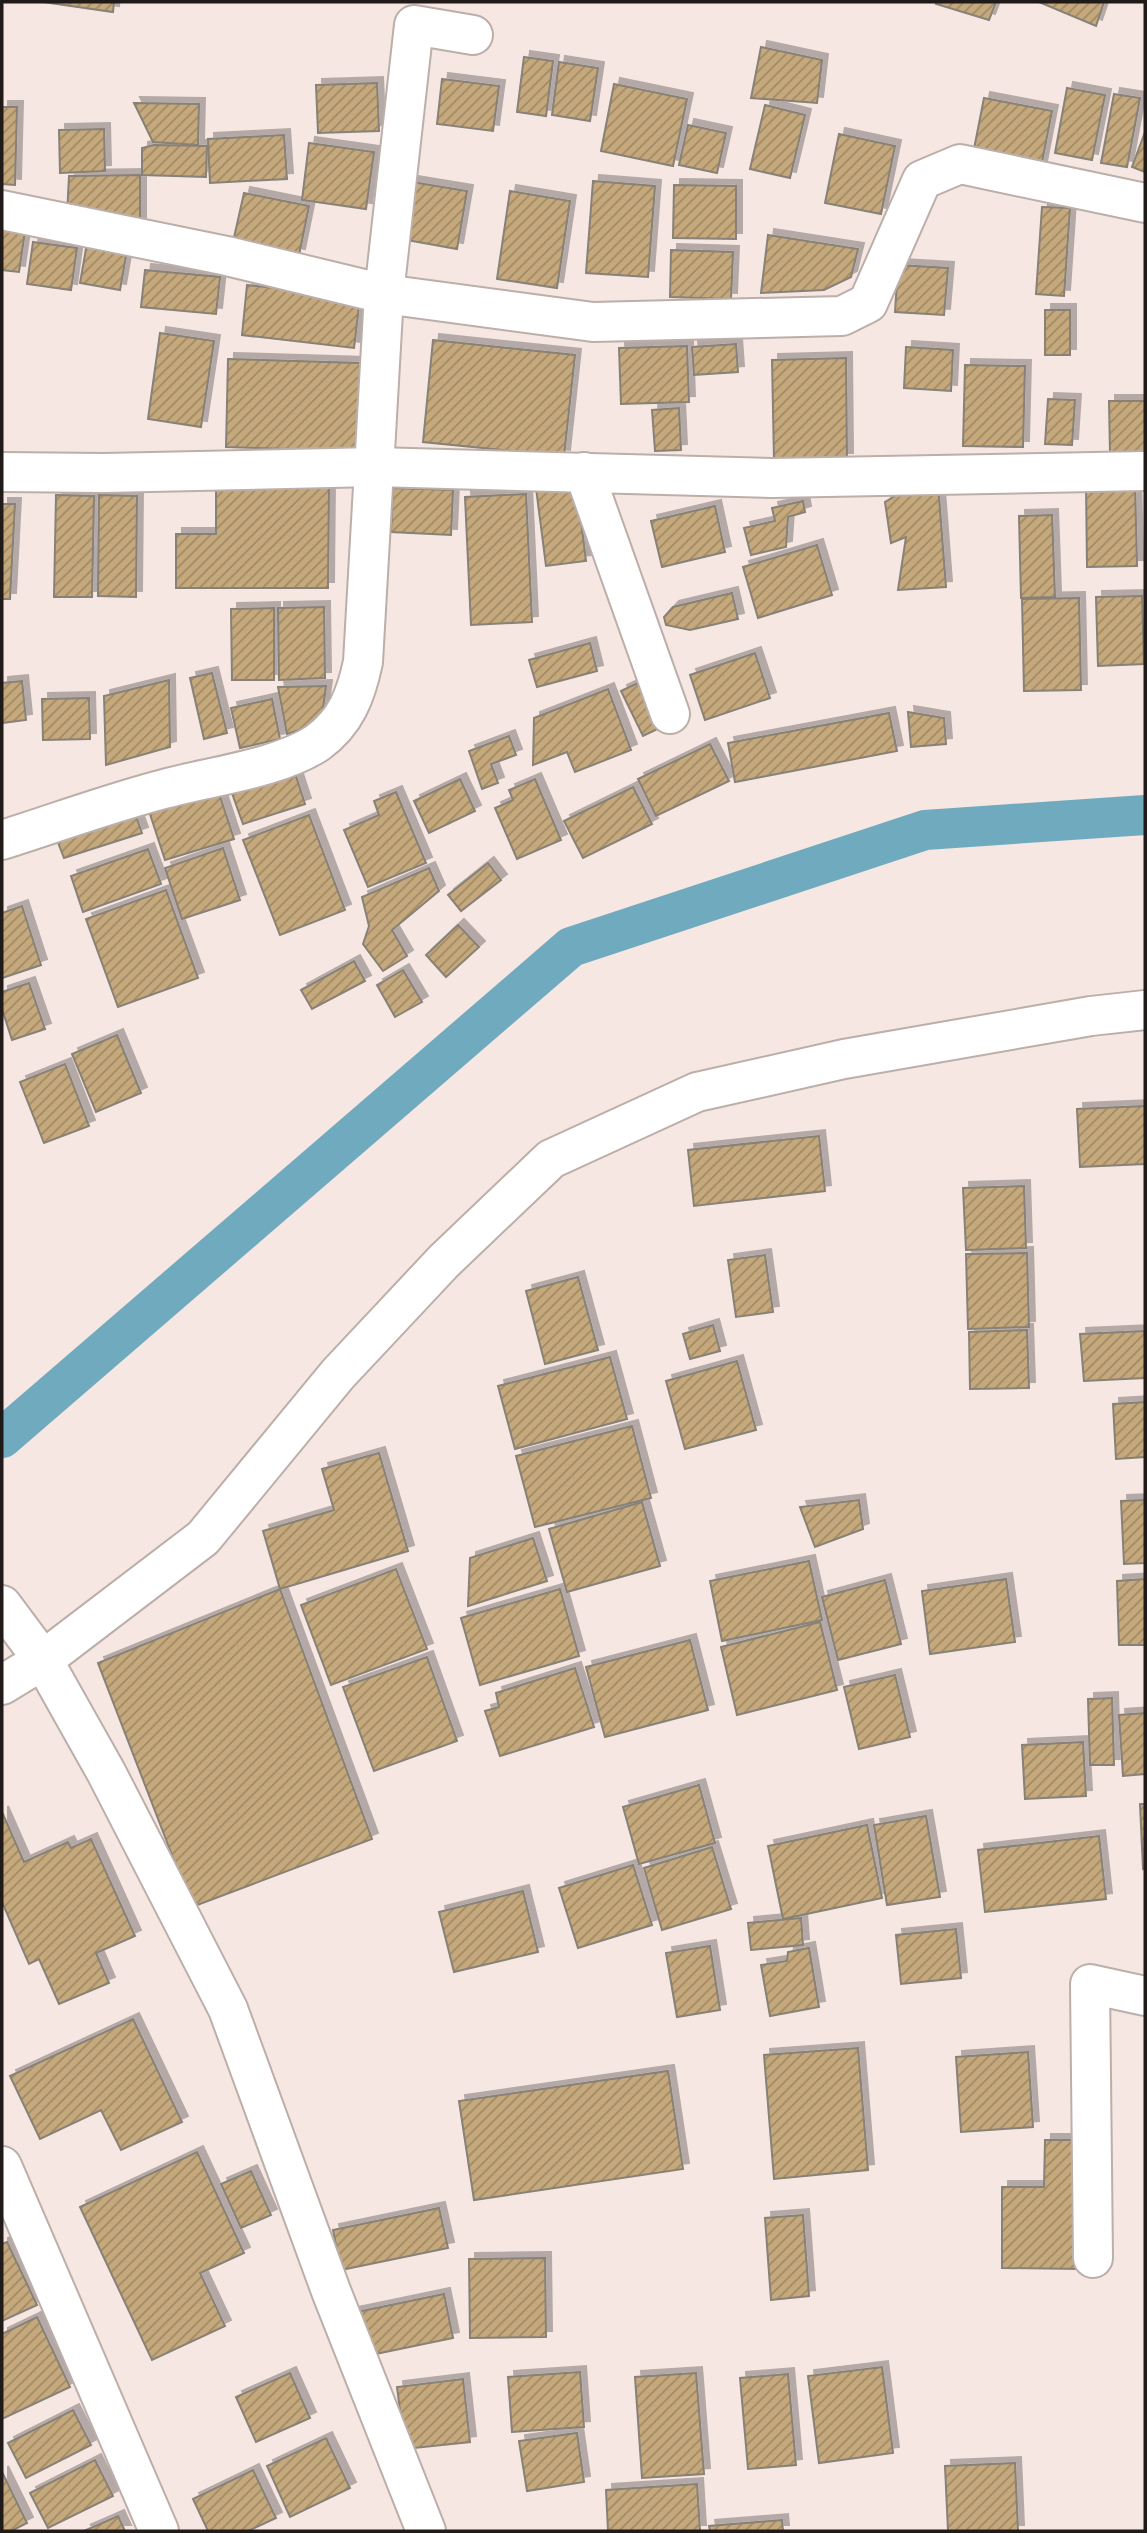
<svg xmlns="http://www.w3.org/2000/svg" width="1147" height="2533" font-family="Manrope,sans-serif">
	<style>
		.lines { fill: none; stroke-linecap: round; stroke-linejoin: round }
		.canal { stroke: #6faabf; stroke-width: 40 }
		.building { fill: url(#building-hatch); stroke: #878177; stroke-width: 2; filter: url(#shadow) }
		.minor-casing { stroke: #bcaea9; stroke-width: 42 }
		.minor { stroke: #fff; stroke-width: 38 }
	</style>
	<defs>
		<pattern id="building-hatch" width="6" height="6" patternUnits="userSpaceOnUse" patternTransform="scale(1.75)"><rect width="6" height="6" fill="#c5a97c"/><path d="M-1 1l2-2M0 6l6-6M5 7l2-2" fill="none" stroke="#a08965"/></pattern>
		<filter id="shadow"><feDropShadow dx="6" dy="-6" stdDeviation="0" flood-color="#0004"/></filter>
	</defs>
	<rect width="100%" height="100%" fill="#f6e7e2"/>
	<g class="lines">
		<polyline class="canal" points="2,1438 571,947 925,830 1145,815"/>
	</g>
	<g class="building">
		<polygon points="43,2 114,2 113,12"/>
		<polygon points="937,2 996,2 989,20 936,4"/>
		<polygon points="1039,2 1104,2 1096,26"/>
		<polygon points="761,47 822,60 817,103 751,98"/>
		<polygon points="524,57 553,61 546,116 517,112"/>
		<polygon points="559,62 598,68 590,121 552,115"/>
		<polygon points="442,79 499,86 493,131 437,124"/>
		<polygon points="377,83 379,131 318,133 316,85"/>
		<polygon points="614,84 687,99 673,166 601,151"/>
		<polygon points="1067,88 1105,95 1092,160 1055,153"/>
		<polygon points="1114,94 1140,98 1127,167 1101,163"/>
		<polygon points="984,98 1052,111 1041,167 973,154"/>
		<polygon points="134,103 199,104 198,145 153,142"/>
		<polygon points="765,105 805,115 790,178 750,169"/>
		<polygon points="2,107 17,107 15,185 2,184"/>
		<polygon points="688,125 726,133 717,173 679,165"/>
		<polygon points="104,129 105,171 60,173 59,130"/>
		<polygon points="1145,132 1145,172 1132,167"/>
		<polygon points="839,134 895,146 881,214 825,203"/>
		<polygon points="284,135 287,179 210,183 208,139"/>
		<polygon points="309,143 374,152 366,209 302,200"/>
		<polygon points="154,145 207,146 206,177 142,175 142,148"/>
		<polygon points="140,175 140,224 67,215 69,176"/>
		<polygon points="593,181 655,186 648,277 586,273"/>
		<polygon points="412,182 467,191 457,249 401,239"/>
		<polygon points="674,185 736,186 736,239 673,238"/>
		<polygon points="510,191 570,201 557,288 497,279"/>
		<polygon points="244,193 309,206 299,255 233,242"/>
		<polygon points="1042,207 1070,208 1064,296 1036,294"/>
		<polygon points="2,229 25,231 19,272 2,270"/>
		<polygon points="768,235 858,249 851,277 824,290 761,293"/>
		<polygon points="33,242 77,248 71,290 27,284"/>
		<polygon points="87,243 127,250 120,290 80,283"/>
		<polygon points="671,250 733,252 731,299 670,297"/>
		<polygon points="898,265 948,268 944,315 895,312"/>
		<polygon points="145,270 220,277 216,314 141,307"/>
		<polygon points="247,285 360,297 354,348 242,335"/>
		<rect x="1045" y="310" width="25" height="45"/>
		<polygon points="160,333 214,341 201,427 148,419"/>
		<polygon points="433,340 575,355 564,456 423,442"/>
		<polygon points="736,344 738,372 694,375 692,347"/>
		<polygon points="687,346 689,402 621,404 619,348"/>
		<polygon points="906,347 953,350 951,391 904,388"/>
		<polygon points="846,358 847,459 774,460 772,360"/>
		<polygon points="228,359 360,363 357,451 226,447"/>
		<polygon points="965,365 1025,366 1023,447 963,446"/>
		<polygon points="1048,399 1075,400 1072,445 1045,444"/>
		<polygon points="1109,401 1145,401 1145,452 1110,453"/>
		<polygon points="679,408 681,450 655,451 652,410"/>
		<polygon points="575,474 586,561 546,566 535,480"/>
		<polygon points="938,484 946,587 898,590 906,537 891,543 885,502 912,486"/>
		<polygon points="1135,484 1137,566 1087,567 1086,485"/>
		<polygon points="216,485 329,485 328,588 176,588 176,534 216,534"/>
		<polygon points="393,488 453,490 451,535 391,532"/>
		<polygon points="526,494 532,622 471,625 465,497"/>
		<polygon points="56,495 94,496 92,597 54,597"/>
		<polygon points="99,495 137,496 136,597 98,596"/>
		<polygon points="803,501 805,512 788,517 786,547 751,555 744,528 775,521 772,508"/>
		<polygon points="2,504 15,504 10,599 2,599"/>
		<polygon points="715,506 725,552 662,567 651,521"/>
		<polygon points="1052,515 1055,597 1021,598 1019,516"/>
		<polygon points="817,545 832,595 758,618 743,567"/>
		<polygon points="732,593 738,619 690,630 666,625 664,617 673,607"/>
		<polygon points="1142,596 1144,664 1098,666 1096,597"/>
		<polygon points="1079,598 1081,690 1024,691 1022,599"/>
		<polygon points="324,607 325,678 279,680 278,608"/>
		<polygon points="274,608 274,680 232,680 231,609"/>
		<polygon points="590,643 597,671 537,687 529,660"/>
		<polygon points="755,653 770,698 705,720 690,675"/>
		<polygon points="212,673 227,733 204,739 190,678"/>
		<polygon points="648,678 670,723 643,736 621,691"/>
		<polygon points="169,680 170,747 106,765 104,696"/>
		<polygon points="22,681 26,720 2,723 2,683"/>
		<polygon points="326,686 321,723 287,734 278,687"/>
		<polygon points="608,689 631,750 575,772 567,752 533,765 534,718"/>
		<polygon points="89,698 90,739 43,740 42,699"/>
		<polygon points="272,699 280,739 240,748 231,708"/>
		<polygon points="908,712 944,718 946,744 911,747"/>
		<polygon points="889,713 897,751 735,782 728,743"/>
		<polygon points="509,736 516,755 491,764 498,783 482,789 469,751"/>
		<polygon points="710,744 729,781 656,816 638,779"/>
		<polygon points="292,764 305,804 243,824 229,785"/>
		<polygon points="460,779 475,811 429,833 414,801"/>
		<polygon points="535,779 561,840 517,859 495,808 513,800 509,790"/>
		<polygon points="215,781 234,839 165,860 146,802"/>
		<polygon points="633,787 652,824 583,858 564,821"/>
		<polygon points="396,792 426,863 368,887 344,830 379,815 374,801"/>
		<polygon points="132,805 142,833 64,858 54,832"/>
		<polygon points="309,815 345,910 280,935 243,840"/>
		<polygon points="223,848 240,900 182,919 165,868"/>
		<polygon points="148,849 161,884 83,912 71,876"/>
		<polygon points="488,863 501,880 461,911 448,895"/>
		<polygon points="429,868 439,891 392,930 407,956 383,971 363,944 369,926 362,897"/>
		<polygon points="166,890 198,978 118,1007 86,919"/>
		<polygon points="22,906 41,965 2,978 2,913"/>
		<polygon points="458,925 479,947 446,977 426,955"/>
		<polygon points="354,961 365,981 312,1009 301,990"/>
		<polygon points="403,970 422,1002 395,1017 377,985"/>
		<polygon points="29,983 45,1029 12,1040 2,1009 2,992"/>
		<polygon points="117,1035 141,1093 96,1112 72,1054"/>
		<polygon points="65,1064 89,1126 44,1143 20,1082"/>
		<polygon points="1145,1106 1145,1164 1080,1167 1077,1109"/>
		<polygon points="819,1136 825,1191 694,1206 688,1150"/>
		<polygon points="1024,1186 1026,1248 966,1250 963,1188"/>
		<polygon points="1027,1253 1029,1327 968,1329 966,1254"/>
		<polygon points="765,1255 773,1312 736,1317 728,1260"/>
		<polygon points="578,1277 598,1350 545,1364 526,1291"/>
		<polygon points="713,1325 720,1351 690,1359 683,1334"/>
		<polygon points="1027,1330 1029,1388 970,1389 969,1332"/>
		<polygon points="1145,1331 1145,1378 1084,1381 1080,1334"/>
		<polygon points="610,1357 627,1419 515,1449 498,1386"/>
		<polygon points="737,1361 756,1430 685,1449 666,1381"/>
		<polygon points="1145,1402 1145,1457 1116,1459 1113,1404"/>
		<polygon points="632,1426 651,1498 535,1527 516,1456"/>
		<polygon points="379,1453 408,1551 280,1589 263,1531 334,1510 322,1469"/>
		<polygon points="859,1500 863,1529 815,1547 800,1507"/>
		<polygon points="1145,1500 1145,1563 1124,1564 1121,1501"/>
		<polygon points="642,1502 660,1566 567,1592 549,1529"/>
		<polygon points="533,1538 547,1581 468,1606 470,1558"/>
		<polygon points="809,1561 822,1620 722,1641 710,1581"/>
		<polygon points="396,1569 427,1649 331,1685 301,1605"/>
		<polygon points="1006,1579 1015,1642 930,1654 922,1591"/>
		<polygon points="1145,1579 1145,1645 1119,1645 1117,1581"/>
		<polygon points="885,1580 901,1644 838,1660 822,1597"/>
		<polygon points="280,1589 372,1839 192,1907 98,1663"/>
		<polygon points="560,1589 579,1656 480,1685 461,1618"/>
		<polygon points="820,1622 837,1690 737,1715 721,1647"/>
		<polygon points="690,1640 708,1710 605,1737 586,1667"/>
		<polygon points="427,1657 457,1741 374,1771 343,1687"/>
		<polygon points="575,1668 594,1727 500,1756 485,1711 499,1707 496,1693"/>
		<polygon points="895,1675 910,1737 859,1749 844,1687"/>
		<polygon points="1112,1698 1114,1765 1090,1765 1088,1699"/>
		<polygon points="1145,1713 1145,1774 1123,1776 1119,1715"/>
		<polygon points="1083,1742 1086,1796 1025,1799 1022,1745"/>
		<polygon points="699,1785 715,1843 639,1864 623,1807"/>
		<polygon points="1140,1804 1145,1804 1145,1868 1143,1869"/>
		<polygon points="2,1812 24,1862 68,1842 71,1848 91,1839 135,1936 96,1953 109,1983 59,2004 39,1959 29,1964 2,1902"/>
		<polygon points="926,1816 940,1897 887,1905 874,1825"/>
		<polygon points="867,1825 882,1898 783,1919 768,1846"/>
		<polygon points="1099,1836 1106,1899 985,1912 978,1850"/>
		<polygon points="712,1847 731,1909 662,1930 644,1868"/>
		<polygon points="633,1865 652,1925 578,1948 559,1888"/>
		<polygon points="523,1891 538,1952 454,1972 439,1912"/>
		<polygon points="801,1918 803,1945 751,1950 748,1923"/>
		<polygon points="956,1929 961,1978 901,1984 896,1935"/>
		<polygon points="710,1946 720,2010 677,2017 666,1953"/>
		<polygon points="809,1948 819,2007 770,2016 761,1965 787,1961 788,1952"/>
		<polygon points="133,2019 182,2122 121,2150 101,2110 40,2139 10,2076"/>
		<polygon points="858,2048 868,2170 774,2179 764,2055"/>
		<polygon points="1028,2052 1033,2127 961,2132 956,2057"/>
		<polygon points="668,2071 683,2169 474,2200 459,2101"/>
		<polygon points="1045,2140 1083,2140 1082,2269 1002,2268 1002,2187 1044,2187"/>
		<polygon points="197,2152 244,2253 200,2273 225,2326 152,2360 80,2207"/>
		<polygon points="251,2171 271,2215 241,2228 221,2184"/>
		<polygon points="439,2208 448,2248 341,2270 333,2230"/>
		<polygon points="803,2215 809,2296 771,2300 765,2218"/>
		<polygon points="7,2242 37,2305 2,2321 2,2244"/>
		<polygon points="545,2258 546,2337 470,2338 469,2259"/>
		<polygon points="444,2294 453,2338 361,2357 352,2313"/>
		<polygon points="37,2317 70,2387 2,2419 2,2334"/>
		<polygon points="882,2367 893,2453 819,2463 808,2376"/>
		<polygon points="580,2372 584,2427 512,2432 508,2377"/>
		<polygon points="290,2373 310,2418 256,2442 236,2397"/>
		<polygon points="696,2373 704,2474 642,2478 635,2377"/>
		<polygon points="788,2374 796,2465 748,2469 740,2378"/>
		<polygon points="463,2379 470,2442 405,2449 397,2387"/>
		<polygon points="73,2410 91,2445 26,2478 8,2443"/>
		<polygon points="577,2433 584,2482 527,2491 519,2441"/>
		<polygon points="326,2438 350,2488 290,2517 267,2466"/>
		<polygon points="95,2460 113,2496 48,2528 30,2493"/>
		<polygon points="1015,2463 1018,2531 948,2531 945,2466"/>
		<polygon points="253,2470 276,2518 248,2531 208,2531 193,2499"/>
		<polygon points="2,2472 27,2523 11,2531 2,2531"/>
		<polygon points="697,2484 700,2531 608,2531 606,2490"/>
		<polygon points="118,2516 125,2531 84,2531"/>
		<polygon points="782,2520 783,2531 710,2531 709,2526"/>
	</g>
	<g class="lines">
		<defs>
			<g id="minor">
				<polyline points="473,35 414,25 384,294 593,322 842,316 868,303 922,180 960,164 1145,203"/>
				<path d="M2,210L227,256L384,294L363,662C356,695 346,722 317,743C277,769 211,776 164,789C110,803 56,823 2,840"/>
				<polyline points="2,472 104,473 375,467 772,478 1145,471"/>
				<polyline points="584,472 670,714"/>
				<polyline points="2,1605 43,1660 106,1772 228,2009 331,2291 426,2531"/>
				<polyline points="2,1685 43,1660 203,1538 338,1374 444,1261 551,1159 697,1092 844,1059 1091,1016 1145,1010"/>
				<polyline points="2,2166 159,2531"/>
				<polyline points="1093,2258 1090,1984 1145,1996"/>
			</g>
		</defs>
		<use href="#minor" class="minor-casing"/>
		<use href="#minor" class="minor"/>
	</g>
	<rect width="1147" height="2533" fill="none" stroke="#201b19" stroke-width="7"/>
</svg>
